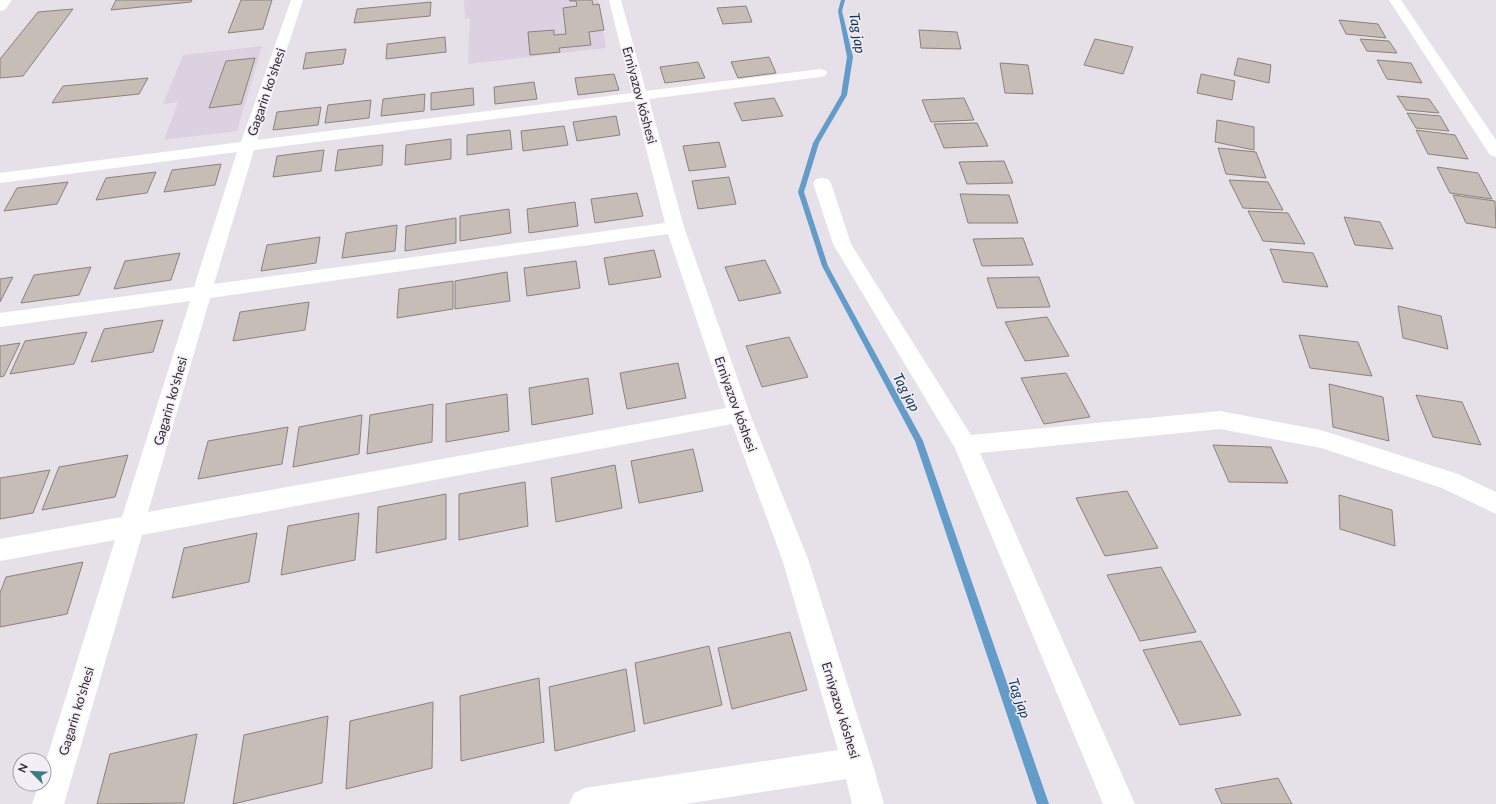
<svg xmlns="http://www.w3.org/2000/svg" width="1496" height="804" font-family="Lato,sans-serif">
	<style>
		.built { fill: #dcd1e1 }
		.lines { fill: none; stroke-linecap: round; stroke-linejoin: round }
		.stream { fill: #639bc9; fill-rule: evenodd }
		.building { fill: #c6bdb6; stroke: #8a827b }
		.street { fill: #fff; fill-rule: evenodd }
		.labels { text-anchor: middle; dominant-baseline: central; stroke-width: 3; stroke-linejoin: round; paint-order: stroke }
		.street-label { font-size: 13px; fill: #2c2a2e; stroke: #f3edf6 }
		.water-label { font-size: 14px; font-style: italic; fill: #0b3757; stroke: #f3edf6 }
	</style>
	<rect width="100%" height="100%" fill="#e6e0e9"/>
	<g class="built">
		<polygon points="464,0 598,0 606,48 468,64 470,18 465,19"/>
		<polygon points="262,46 237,131 164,140 178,102 163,104 183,55"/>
	</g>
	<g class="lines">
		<polygon class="stream" points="841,0 845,0 842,11 853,57 847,95 819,143 804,192 828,266 923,441 1049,804 1037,804 915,441 822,266 798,192 813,143 841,95 847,57 838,11"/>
	</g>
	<g class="building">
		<polygon points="116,0 192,0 191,2 111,10"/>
		<polygon points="241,0 272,0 263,29 228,33"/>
		<polygon points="569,0 592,0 593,5 599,4 604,30 589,32 591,45 559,48 560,52 530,55 528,32 554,30 554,35 566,34 563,8 577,6 576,1 570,1"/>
		<polygon points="431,2 430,16 354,23 357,9"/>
		<polygon points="746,6 752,22 723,24 717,8"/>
		<polygon points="73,9 23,76 0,78 0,59 38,12"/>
		<polygon points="1339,20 1378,24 1386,38 1346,34"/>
		<polygon points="919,30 957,32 961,49 921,48"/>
		<polygon points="445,37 446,52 386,59 387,44"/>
		<polygon points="1095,39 1133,47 1123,74 1084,65"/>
		<polygon points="1360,39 1389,41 1397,53 1367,51"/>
		<polygon points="346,49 343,64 303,69 306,53"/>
		<polygon points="769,57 776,73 738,78 731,62"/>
		<polygon points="255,58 241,104 209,108 226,61"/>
		<polygon points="1238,58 1271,65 1269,83 1234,75"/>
		<polygon points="1377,60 1411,63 1422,83 1387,79"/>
		<polygon points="698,62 705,78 665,83 660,67"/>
		<polygon points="1000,63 1028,65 1033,94 1005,93"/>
		<polygon points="614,74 619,90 578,95 575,78"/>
		<polygon points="1201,74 1235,81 1232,100 1197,93"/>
		<polygon points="148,78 139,94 52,103 63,86"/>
		<polygon points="534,82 537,99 495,104 494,87"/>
		<polygon points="473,88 474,105 431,110 431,93"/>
		<polygon points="425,94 424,111 381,116 383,99"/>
		<polygon points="1397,96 1429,99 1439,113 1406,110"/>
		<polygon points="774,98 783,116 742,121 734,103"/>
		<polygon points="964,98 974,120 931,122 922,100"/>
		<polygon points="371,100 369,118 325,123 328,105"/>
		<polygon points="321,107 318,125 273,130 277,112"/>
		<polygon points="1407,113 1440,116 1449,131 1416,128"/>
		<polygon points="616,116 620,135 577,141 573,122"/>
		<polygon points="1217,120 1254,127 1254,150 1215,142"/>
		<polygon points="977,123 988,146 944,148 934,124"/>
		<polygon points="564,126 568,145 523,151 521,131"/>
		<polygon points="510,130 512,149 467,155 467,135"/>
		<polygon points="1416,130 1455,135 1468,159 1428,154"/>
		<polygon points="451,139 451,159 405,165 406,145"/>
		<polygon points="719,142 726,167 689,171 683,146"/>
		<polygon points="383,145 382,165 335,171 338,150"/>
		<polygon points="1218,148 1256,152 1266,178 1226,174"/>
		<polygon points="324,150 321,171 273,177 277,156"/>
		<polygon points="1004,161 1013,183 967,184 959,162"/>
		<polygon points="221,164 215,185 164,192 172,170"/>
		<polygon points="1437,167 1478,173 1492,199 1450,193"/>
		<polygon points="156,172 147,193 96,200 106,178"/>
		<polygon points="729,177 736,204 698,209 692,181"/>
		<polygon points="1229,180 1268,182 1283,210 1243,208"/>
		<polygon points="68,182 57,204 4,211 17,188"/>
		<polygon points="637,193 643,216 595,223 591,199"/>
		<polygon points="960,194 1009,195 1018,223 968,223"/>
		<polygon points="1453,195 1495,201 1496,228 1466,223"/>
		<polygon points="575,202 578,226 529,233 527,209"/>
		<polygon points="509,209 511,233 460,241 460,216"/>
		<polygon points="1248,211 1288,213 1305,244 1263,241"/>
		<polygon points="1344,217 1380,222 1393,249 1355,245"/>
		<polygon points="456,218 456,243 405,251 406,226"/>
		<polygon points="397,225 395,251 342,258 346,233"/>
		<polygon points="320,237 316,263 261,271 267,245"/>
		<polygon points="1023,238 1033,265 982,266 973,239"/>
		<polygon points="1270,249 1313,253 1328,287 1283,282"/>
		<polygon points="654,250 661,277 609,285 604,258"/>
		<polygon points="180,253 171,280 114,289 125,261"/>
		<polygon points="765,260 781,293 739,301 725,267"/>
		<polygon points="576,261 580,288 527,296 524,268"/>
		<polygon points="91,267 79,295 21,303 34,275"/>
		<polygon points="507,272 510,301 455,309 455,281"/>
		<polygon points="13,277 0,302 0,279"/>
		<polygon points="1039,277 1050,307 997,308 987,278"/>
		<polygon points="453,281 453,309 397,318 399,289"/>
		<polygon points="309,302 305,330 233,341 240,312"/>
		<polygon points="1398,306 1441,316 1448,349 1403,338"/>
		<polygon points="1047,317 1069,356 1025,361 1005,322"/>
		<polygon points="163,320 153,352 91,362 104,329"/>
		<polygon points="87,332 74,364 10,374 25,341"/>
		<polygon points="1299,335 1358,342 1372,376 1310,368"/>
		<polygon points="789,337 808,377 762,387 746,346"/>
		<polygon points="20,343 4,376 0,377 0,346"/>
		<polygon points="678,363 686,398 627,409 620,373"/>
		<polygon points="1066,373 1090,417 1044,424 1021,378"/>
		<polygon points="588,378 593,414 532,425 529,388"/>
		<polygon points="1329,384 1383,397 1389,441 1333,427"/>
		<polygon points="507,394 509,431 446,442 446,404"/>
		<polygon points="1416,395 1462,402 1481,445 1433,437"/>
		<polygon points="433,404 432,442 367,454 370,415"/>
		<polygon points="362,415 359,454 293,467 299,427"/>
		<polygon points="288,427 282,464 198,479 208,441"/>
		<polygon points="1213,445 1271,447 1288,483 1229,482"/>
		<polygon points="693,449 703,491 639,503 631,461"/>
		<polygon points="128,455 115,497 42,510 59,467"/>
		<polygon points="615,465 622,508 556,522 551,478"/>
		<polygon points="50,470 33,513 0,519 0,478"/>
		<polygon points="525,482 528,526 459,540 459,494"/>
		<polygon points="1127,491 1158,548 1105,556 1076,498"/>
		<polygon points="446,494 446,539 376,553 378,507"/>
		<polygon points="1339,495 1392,510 1395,546 1340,529"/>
		<polygon points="359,513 355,560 281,575 288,526"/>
		<polygon points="257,533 249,582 172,598 184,548"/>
		<polygon points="83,562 67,614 0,627 0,593 6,577"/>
		<polygon points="1161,567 1196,632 1140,641 1107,575"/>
		<polygon points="790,632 807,690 732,709 718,648"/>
		<polygon points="1201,641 1241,715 1180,725 1143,650"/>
		<polygon points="709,646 722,705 644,724 635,663"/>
		<polygon points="626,669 635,731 555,751 549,687"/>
		<polygon points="539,678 544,742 461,761 460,696"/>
		<polygon points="433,702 432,768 346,789 350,721"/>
		<polygon points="328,716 322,783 233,804 244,735"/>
		<polygon points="197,734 184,803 97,804 110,754"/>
		<polygon points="1278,778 1292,804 1222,804 1215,789"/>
	</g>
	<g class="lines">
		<g class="street">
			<polygon points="0,0 12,0 5,10 0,11"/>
			<path d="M291,0H303L257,140L632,93L609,0H621L646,91L820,69L825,70L827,73L825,76L820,77L649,99L684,227L750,414L808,559L872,762L884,804H852L846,779L685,804H569L574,793L585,788L838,750L782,559L732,424L142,535L64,804H32L39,784H44V767L115,540L0,561V539L122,517L190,301L0,327V313L194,287L237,152L0,183V173L241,142ZM634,101L665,223L214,284L254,150ZM668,234L726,408L148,512L210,298Z"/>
			<polygon points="1389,0 1401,0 1496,140 1496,157 1490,155 1488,152"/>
			<polygon points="822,178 828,179 831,183 851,244 971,435 1220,411 1321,430 1458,474 1496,492 1496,514 1442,488 1321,448 1220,429 980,453 1135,804 1103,804 955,448 833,244 813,183 816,179"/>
		</g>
	</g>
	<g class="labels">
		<g class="street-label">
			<text transform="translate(266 92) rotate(-71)">Gagarin ko'shesi</text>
			<text transform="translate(640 95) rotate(75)">Erniyazov kóshesi</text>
			<text transform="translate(170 401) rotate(-74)">Gagarin ko'shesi</text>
			<text transform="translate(736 404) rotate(70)">Erniyazov kóshesi</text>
			<text transform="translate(841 710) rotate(73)">Erniyazov kóshesi</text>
			<text transform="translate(76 711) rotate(-73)">Gagarin ko'shesi</text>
		</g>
		<g class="water-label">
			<text transform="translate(858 33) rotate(81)">Tag jap</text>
			<text transform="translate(907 392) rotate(62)">Tag jap</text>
			<text transform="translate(1020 698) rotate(71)">Tag jap</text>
		</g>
	</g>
	<g transform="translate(32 772) rotate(294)"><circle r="19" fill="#f3edf6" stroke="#a39fa6"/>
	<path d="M0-3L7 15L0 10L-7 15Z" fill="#367e81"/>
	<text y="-6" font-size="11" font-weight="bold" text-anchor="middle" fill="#2c2a2e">N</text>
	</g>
</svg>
